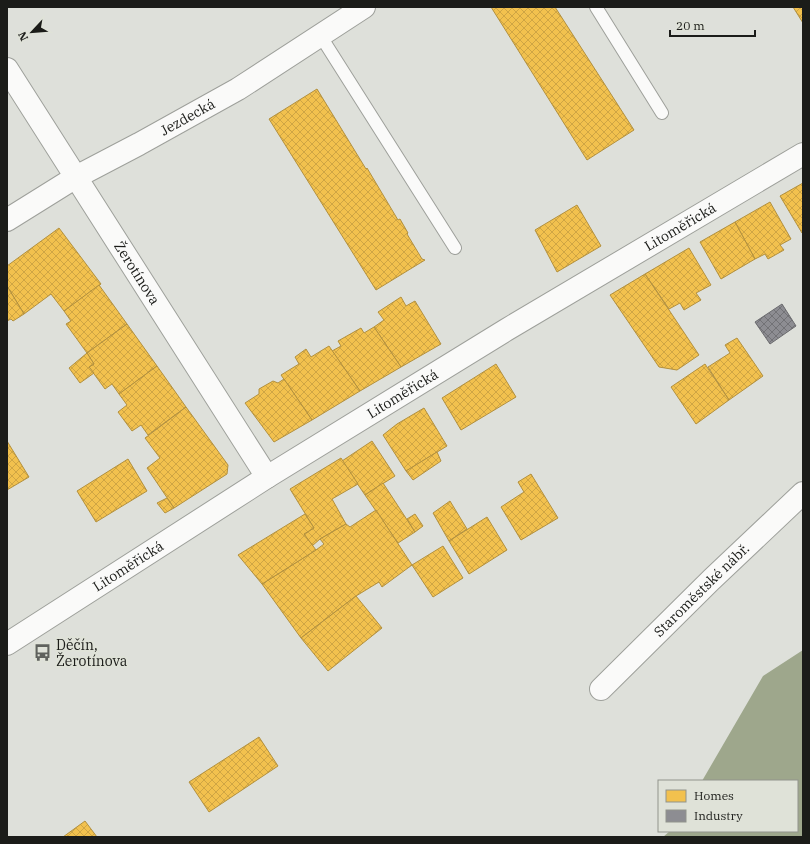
<svg xmlns="http://www.w3.org/2000/svg" width="810" height="844" font-family="'IBM Plex Serif',serif">
	<style>
		.water { fill: #9ea78c }
		.homes { fill: url(#homes-cross-hatch); stroke: #b2903e }
		.industry { fill: url(#industry-cross-hatch); stroke: #6b6b6e }
		.lines { fill: none; stroke-linecap: round; stroke-linejoin: round }
		.lane-casing { stroke: #9ea09b; stroke-width: 14 }
		.street-casing { stroke: #9ea09b; stroke-width: 24 }
		.secondary-casing { stroke: #9ea09b; stroke-width: 24 }
		.lane { stroke: #fafaf9; stroke-width: 12 }
		.street { stroke: #fafaf9; stroke-width: 22 }
		.secondary { stroke: #fafaf9; stroke-width: 22 }
		.labels { text-anchor: middle; dominant-baseline: central; stroke-width: 4; stroke-linejoin: round; paint-order: stroke }
		.street-label { font-size: 14px; fill: #1b1c19; stroke: #dfe2d8 }
		.poi-label { font-size: 14px; fill: #1b1c19; stroke: #dfe2d8; text-anchor: start }
	</style>
	<defs>
		<pattern id="homes-cross-hatch" width="8" height="8" patternUnits="userSpaceOnUse"><rect width="8" height="8" fill="#f2c14e"/><path d="M0 0l8 8M0 8l8-8" fill="none" stroke="#cfa544"/></pattern>
		<pattern id="industry-cross-hatch" width="8" height="8" patternUnits="userSpaceOnUse"><rect width="8" height="8" fill="#8d8d92"/><path d="M0 0l8 8M0 8l8-8" fill="none" stroke="#727276"/></pattern>
	</defs>
	<rect width="100%" height="100%" fill="#dee0da"/>
	<polygon class="water" points="803,650 803,837 663,837 670,831 797,831 797,781 702,781 763,676"/>
	<g class="homes">
		<polygon points="491,7 555,7 634,130 587,160"/>
		<polygon points="793,7 803,7 803,23"/>
		<polygon points="317,89 366,169 367,168 398,220 400,219 408,233 407,234 422,259 425,260 376,290 269,119"/>
		<polygon points="803,183 803,233 802,233 780,196"/>
		<polygon points="770,202 791,239 780,245 784,250 768,259 765,254 755,259 735,222"/>
		<polygon points="577,205 601,246 557,272 535,230"/>
		<polygon points="735,222 755,259 721,279 700,242"/>
		<polygon points="59,228 101,284 64,311 51,294 24,314 7,286 7,266"/>
		<polygon points="689,248 711,285 696,293 701,300 684,310 680,303 669,309 645,274"/>
		<polygon points="645,274 699,355 677,370 659,367 610,295"/>
		<polygon points="99,285 127,324 87,353 66,324 71,321 64,311"/>
		<polygon points="7,286 24,314 13,321 11,319 7,321"/>
		<polygon points="401,297 406,306 415,301 441,344 401,367 374,327 384,320 378,312"/>
		<polygon points="127,324 157,366 119,394 112,384 105,389 89,367 94,364 87,353"/>
		<polygon points="374,327 401,367 360,391 332,351 341,346 338,341 361,328 364,333"/>
		<polygon points="737,338 763,376 729,400 708,367 730,353 725,345"/>
		<polygon points="329,346 360,391 312,420 281,375 299,364 295,357 306,349 311,357"/>
		<polygon points="87,353 94,364 89,367 94,373 80,383 69,368"/>
		<polygon points="496,364 516,397 461,430 442,398"/>
		<polygon points="705,364 729,400 696,424 671,387"/>
		<polygon points="157,366 186,407 148,435 141,425 132,431 118,412 127,405 119,394"/>
		<polygon points="284,379 312,420 274,442 245,403 259,394 259,389 273,381 278,383"/>
		<polygon points="186,407 228,465 227,474 174,508 147,468 160,458 145,438"/>
		<polygon points="424,408 447,446 406,471 383,435 397,424"/>
		<polygon points="7,441 29,477 7,490"/>
		<polygon points="372,441 395,476 365,495 342,461"/>
		<polygon points="437,452 441,461 413,480 406,471"/>
		<polygon points="341,458 358,484 332,499 346,524 320,539 312,546 304,534 314,528 290,489"/>
		<polygon points="128,459 147,491 96,522 77,491"/>
		<polygon points="531,474 558,518 521,540 501,507 524,492 518,482"/>
		<polygon points="383,483 415,532 398,543 365,495"/>
		<polygon points="167,498 174,508 165,513 157,503"/>
		<polygon points="450,501 467,529 449,541 433,513"/>
		<polygon points="376,510 412,565 382,587 379,582 356,596 301,638 262,584 316,550 324,544 320,539 346,524 350,527"/>
		<polygon points="305,514 314,528 304,534 316,550 262,584 238,555"/>
		<polygon points="415,514 423,526 415,532 407,519"/>
		<polygon points="487,517 507,550 469,574 449,541"/>
		<polygon points="443,546 463,578 433,597 412,565"/>
		<polygon points="356,596 382,628 328,671 301,638"/>
		<polygon points="259,737 278,766 209,812 189,782"/>
		<polygon points="85,821 97,837 63,837"/>
	</g>
	<polygon class="industry" points="782,304 796,326 770,344 755,322"/>
	<g class="lines">
		<defs>
			<g id="lane">
				<polyline points="596,7 662,113"/>
				<polyline points="320,35 455,248"/>
			</g>
			<g id="street">
				<path id="s1" d="M7,69L267,477"/>
				<path id="s2" d="M7,220L76,177L139,144L238,89L364,7"/>
				<path id="s3" d="M601,689L711,580L803,493"/>
			</g>
			<g id="secondary">
				<path id="s4" d="M7,644L267,477L506,330L803,154"/>
			</g>
		</defs>
		<use href="#lane" class="lane-casing"/>
		<use href="#street" class="street-casing"/>
		<use href="#secondary" class="secondary-casing"/>
		<use href="#lane" class="lane"/>
		<use href="#street" class="street"/>
		<use href="#secondary" class="secondary"/>
	</g>
	<defs>
		<symbol id="bus-bare" viewBox="-9 -9 18 18"><path d="M-5-6H5V4H4V6H2V4H-2V6H-4V4H-5ZM-3.5-4V0h7V-4ZM-3.5 1.2v1.5H-2V1.2ZM2 1.2v1.5H3.5V1.2Z" fill="#5f615d" stroke="#dfe2d8" stroke-width="2.5" paint-order="stroke"/></symbol>
	</defs>
	<g fill-rule="evenodd">
		<use href="#bus-bare" x="30" y="640" width="25" height="25"/>
	</g>
	<g class="labels">
		<g class="street-label">
			<text stroke="none"><textPath href="#s2" startOffset="208">Jezdecká</textPath></text>
			<text stroke="none"><textPath href="#s4" startOffset="792">Litoměřická</textPath></text>
			<text stroke="none"><textPath href="#s1" startOffset="242">Žerotínova</textPath></text>
			<text stroke="none"><textPath href="#s4" startOffset="468">Litoměřická</textPath></text>
			<text stroke="none"><textPath href="#s4" startOffset="144">Litoměřická</textPath></text>
			<text stroke="none"><textPath href="#s3" startOffset="141">Staroměstské nábř.</textPath></text>
		</g>
		<g class="poi-label">
			<text x="56" y="645">Děčín,<tspan x="56" dy="16">Žerotínova</tspan></text>
		</g>
	</g>
	<rect width="810" height="844" fill="none" stroke="#1b1c19" stroke-width="16"/>
	<rect x="658" y="780" width="140" height="52" fill="#dfe2d8" stroke="#91938c"/>
	<rect x="666" y="790" width="20" height="12" fill="#f2c14e" stroke="#91938c"/>
	<text x="694" y="800" font-size="12" fill="#1b1c19">Homes</text>
	<rect x="666" y="810" width="20" height="12" fill="#8d8d92" stroke="#91938c"/>
	<text x="694" y="820" font-size="12" fill="#1b1c19">Industry</text>
	<g transform="translate(32 32) rotate(244)" stroke="#dfe2d8" stroke-width="3" paint-order="stroke">
	<path d="M0-3L7 15L0 10L-7 15Z" fill="#1b1c19"/>
	<text y="-6" font-size="11" font-weight="bold" text-anchor="middle" fill="#1b1c19">N</text>
	</g>
	<path d="M670 30v6h85v-6" fill="none" stroke="#1b1c19" stroke-width="2"/>
	<text x="676" y="30" font-size="12" fill="#1b1c19" stroke="#dfe2d8" stroke-width="3" paint-order="stroke">20 m</text>
</svg>
